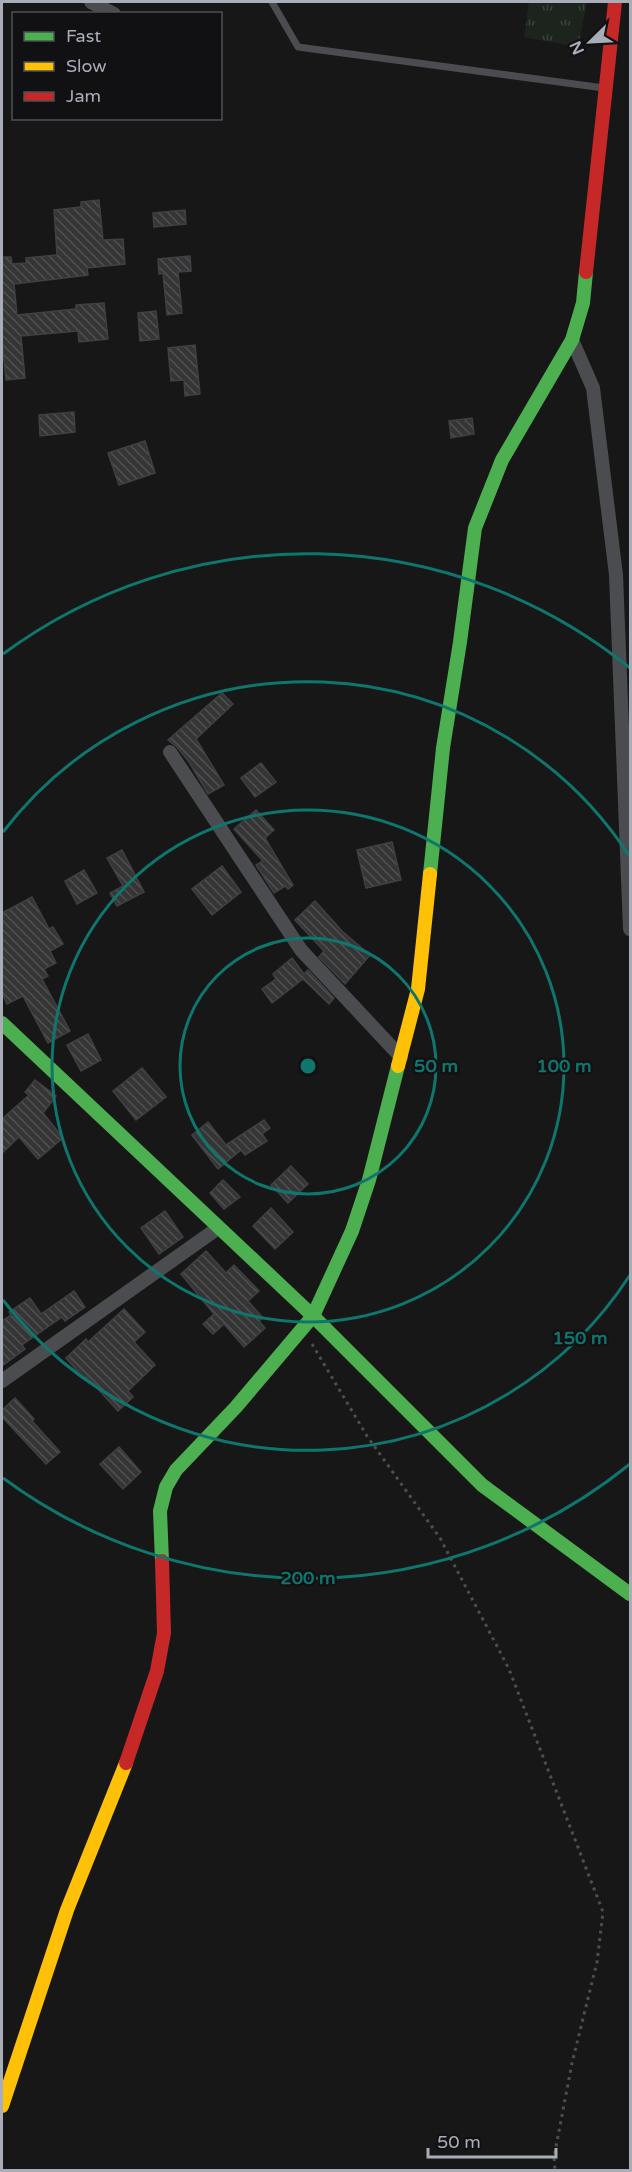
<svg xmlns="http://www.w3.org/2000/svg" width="632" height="2172" font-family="'Varela Round',sans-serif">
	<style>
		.grass { fill: url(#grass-tufts) }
		.building { fill: url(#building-back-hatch); stroke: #3f4043; stroke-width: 1.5 }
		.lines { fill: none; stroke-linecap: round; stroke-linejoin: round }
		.path { stroke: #4d4e52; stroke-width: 3; stroke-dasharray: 3 4.5; stroke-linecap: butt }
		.lane { stroke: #4b4c50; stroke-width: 7 }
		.street { stroke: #4b4c50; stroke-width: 14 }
		.fast { stroke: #4caf50; stroke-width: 14 }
		.slow { stroke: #ffc107; stroke-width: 14 }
		.jam { stroke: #c62828; stroke-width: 14 }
		.ring { fill: none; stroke: #0f766e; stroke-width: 3 }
		.centre { fill: #0f766e; stroke: #111113; stroke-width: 3 }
		.ring-label { font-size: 18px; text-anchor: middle; font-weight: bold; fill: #0f766e; stroke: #111113; stroke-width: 4.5; stroke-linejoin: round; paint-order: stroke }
	</style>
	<defs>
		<pattern id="grass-tufts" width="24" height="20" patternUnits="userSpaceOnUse" patternTransform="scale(1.5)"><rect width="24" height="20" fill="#1d241e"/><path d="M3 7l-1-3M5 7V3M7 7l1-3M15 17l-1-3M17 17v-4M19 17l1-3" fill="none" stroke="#3b413d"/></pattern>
		<pattern id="building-back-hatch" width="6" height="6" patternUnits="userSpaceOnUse" patternTransform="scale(1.5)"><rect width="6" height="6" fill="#353536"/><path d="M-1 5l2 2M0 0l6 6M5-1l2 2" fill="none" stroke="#4f5051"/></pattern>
	</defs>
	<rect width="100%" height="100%" fill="#171717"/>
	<polygon class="grass" points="529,2 587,2 578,47 524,37"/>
	<g class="building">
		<polygon points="99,200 103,240 123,239 125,264 87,268 88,275 14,284 17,315 76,309 76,305 104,303 108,339 79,342 78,331 21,336 25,378 6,380 2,339 2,257 11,257 12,264 26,263 26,258 57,255 54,210 81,207 81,202"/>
		<polygon points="185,210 186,224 154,227 153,213"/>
		<polygon points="190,256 191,271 178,272 182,313 167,315 163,273 159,274 158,259"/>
		<polygon points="156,311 159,339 140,341 138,313"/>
		<polygon points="195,345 200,394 185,396 184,380 171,381 168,348"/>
		<polygon points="74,412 75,432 40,436 39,415"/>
		<polygon points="472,418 474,434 451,438 449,421"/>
		<polygon points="145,441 155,473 119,485 108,453"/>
		<polygon points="222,693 233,704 196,739 224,785 208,794 189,762 177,747 168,740"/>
		<polygon points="261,763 276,782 255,797 241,778"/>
		<polygon points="256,810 274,830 265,838 293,885 288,889 285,886 274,893 256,865 263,861 234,829"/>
		<polygon points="392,842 401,880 366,888 357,850"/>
		<polygon points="122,850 144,892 117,906 110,893 123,886 107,858"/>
		<polygon points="222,866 241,892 212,915 192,889"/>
		<polygon points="84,870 97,893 77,904 65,881"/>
		<polygon points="32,897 49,929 53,927 63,944 50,951 56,963 44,969 48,976 42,979 70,1031 48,1043 23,996 7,1004 2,993 2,913"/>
		<polygon points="315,901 342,931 370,955 345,984 319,957 324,951 295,920"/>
		<polygon points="292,958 304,974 308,970 334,998 329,1004 303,979 272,1003 262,989 276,979 273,974"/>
		<polygon points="88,1034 101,1060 81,1071 67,1045"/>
		<polygon points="142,1068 166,1097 136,1120 113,1091"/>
		<polygon points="35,1080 56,1096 43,1113 63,1138 38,1159 19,1137 2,1153 2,1119 29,1095 25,1092"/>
		<polygon points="264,1120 270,1128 262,1134 267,1141 245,1155 241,1150 218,1169 192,1135 208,1122 226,1145"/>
		<polygon points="291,1166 308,1184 288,1203 271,1185"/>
		<polygon points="223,1180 240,1197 224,1209 210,1193"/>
		<polygon points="271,1208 293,1232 275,1249 253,1226"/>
		<polygon points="165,1211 183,1237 159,1254 141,1228"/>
		<polygon points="206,1251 226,1273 234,1265 259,1291 248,1301 263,1318 259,1321 265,1328 244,1347 224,1324 213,1334 203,1324 214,1314 181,1274"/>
		<polygon points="74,1291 85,1307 65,1321 62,1317 22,1345 25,1349 2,1366 2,1321 11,1315 9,1312 30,1298 41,1314"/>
		<polygon points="124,1309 145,1332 134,1342 155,1365 128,1391 133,1397 118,1411 87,1377 85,1380 66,1358 86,1339 88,1342"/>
		<polygon points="15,1398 34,1419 32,1421 60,1452 46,1464 2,1417 2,1410"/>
		<polygon points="119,1447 141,1472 123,1489 100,1464"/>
	</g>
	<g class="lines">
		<polyline class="path" points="312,1344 367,1436 440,1538 509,1669 603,1912 597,1962 572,2063 554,2157 555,2170"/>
		<polyline class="lane" points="272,2 298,47 604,88"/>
		<g class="street">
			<polyline points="91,2 114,14"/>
			<polyline points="572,340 593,388 616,575 630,929"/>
			<polyline points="170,752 301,950 401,1057"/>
			<polyline points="2,1381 218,1228"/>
		</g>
		<g class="fast">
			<polyline points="430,874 443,748 460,642 475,528 502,460 572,340 583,303 586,272"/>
			<polyline points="2,1023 313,1316 482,1485 630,1594"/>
			<polyline points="162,1561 160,1511 166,1487 176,1470 236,1407 313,1316 352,1231 369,1180 398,1066"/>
		</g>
		<g class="slow">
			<polyline points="398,1066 418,989 430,874"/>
			<polyline points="2,2106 67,1910 126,1763"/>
		</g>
		<g class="jam">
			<polyline points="586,272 615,2"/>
			<polyline points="126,1763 157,1671 164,1633 162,1561"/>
		</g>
	</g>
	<g class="ring">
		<circle cx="308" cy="1066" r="128"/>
		<circle cx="308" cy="1066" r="256"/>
		<path d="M630 1275A384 384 0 0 1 3 1300M3 832A384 384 0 0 1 630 857"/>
		<path d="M630 1464A512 512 0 0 1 3 1478M3 654A512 512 0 0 1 630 668"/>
	</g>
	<circle cx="308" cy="1066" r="9" class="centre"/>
	<g class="ring-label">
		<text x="436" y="1072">50 m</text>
		<text x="564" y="1072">100 m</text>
		<text x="580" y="1344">150 m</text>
		<text x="308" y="1584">200 m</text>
	</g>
	<rect width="632" height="2172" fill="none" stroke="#a8adb8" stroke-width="6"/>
	<rect x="12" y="12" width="210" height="108" fill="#111113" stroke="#4d4f55" stroke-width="1.5"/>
	<rect x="24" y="32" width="30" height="9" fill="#4caf50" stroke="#4d4f55" stroke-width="1.5"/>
	<text x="66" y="42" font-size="18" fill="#a8adb8">Fast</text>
	<rect x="24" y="62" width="30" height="9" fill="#ffc107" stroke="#4d4f55" stroke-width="1.5"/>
	<text x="66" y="72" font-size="18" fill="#a8adb8">Slow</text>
	<rect x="24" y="92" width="30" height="9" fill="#c62828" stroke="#4d4f55" stroke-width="1.5"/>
	<text x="66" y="102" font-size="18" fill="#a8adb8">Jam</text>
	<g transform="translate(590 42) rotate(246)" stroke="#111113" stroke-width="4.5" paint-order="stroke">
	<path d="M0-4.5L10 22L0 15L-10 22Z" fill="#a8adb8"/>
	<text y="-9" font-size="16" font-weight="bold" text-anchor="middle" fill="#a8adb8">N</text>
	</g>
	<path d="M428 2148v9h128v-9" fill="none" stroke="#a8adb8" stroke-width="3"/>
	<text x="437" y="2148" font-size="18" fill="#a8adb8" stroke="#111113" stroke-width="4.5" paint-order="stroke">50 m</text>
</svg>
